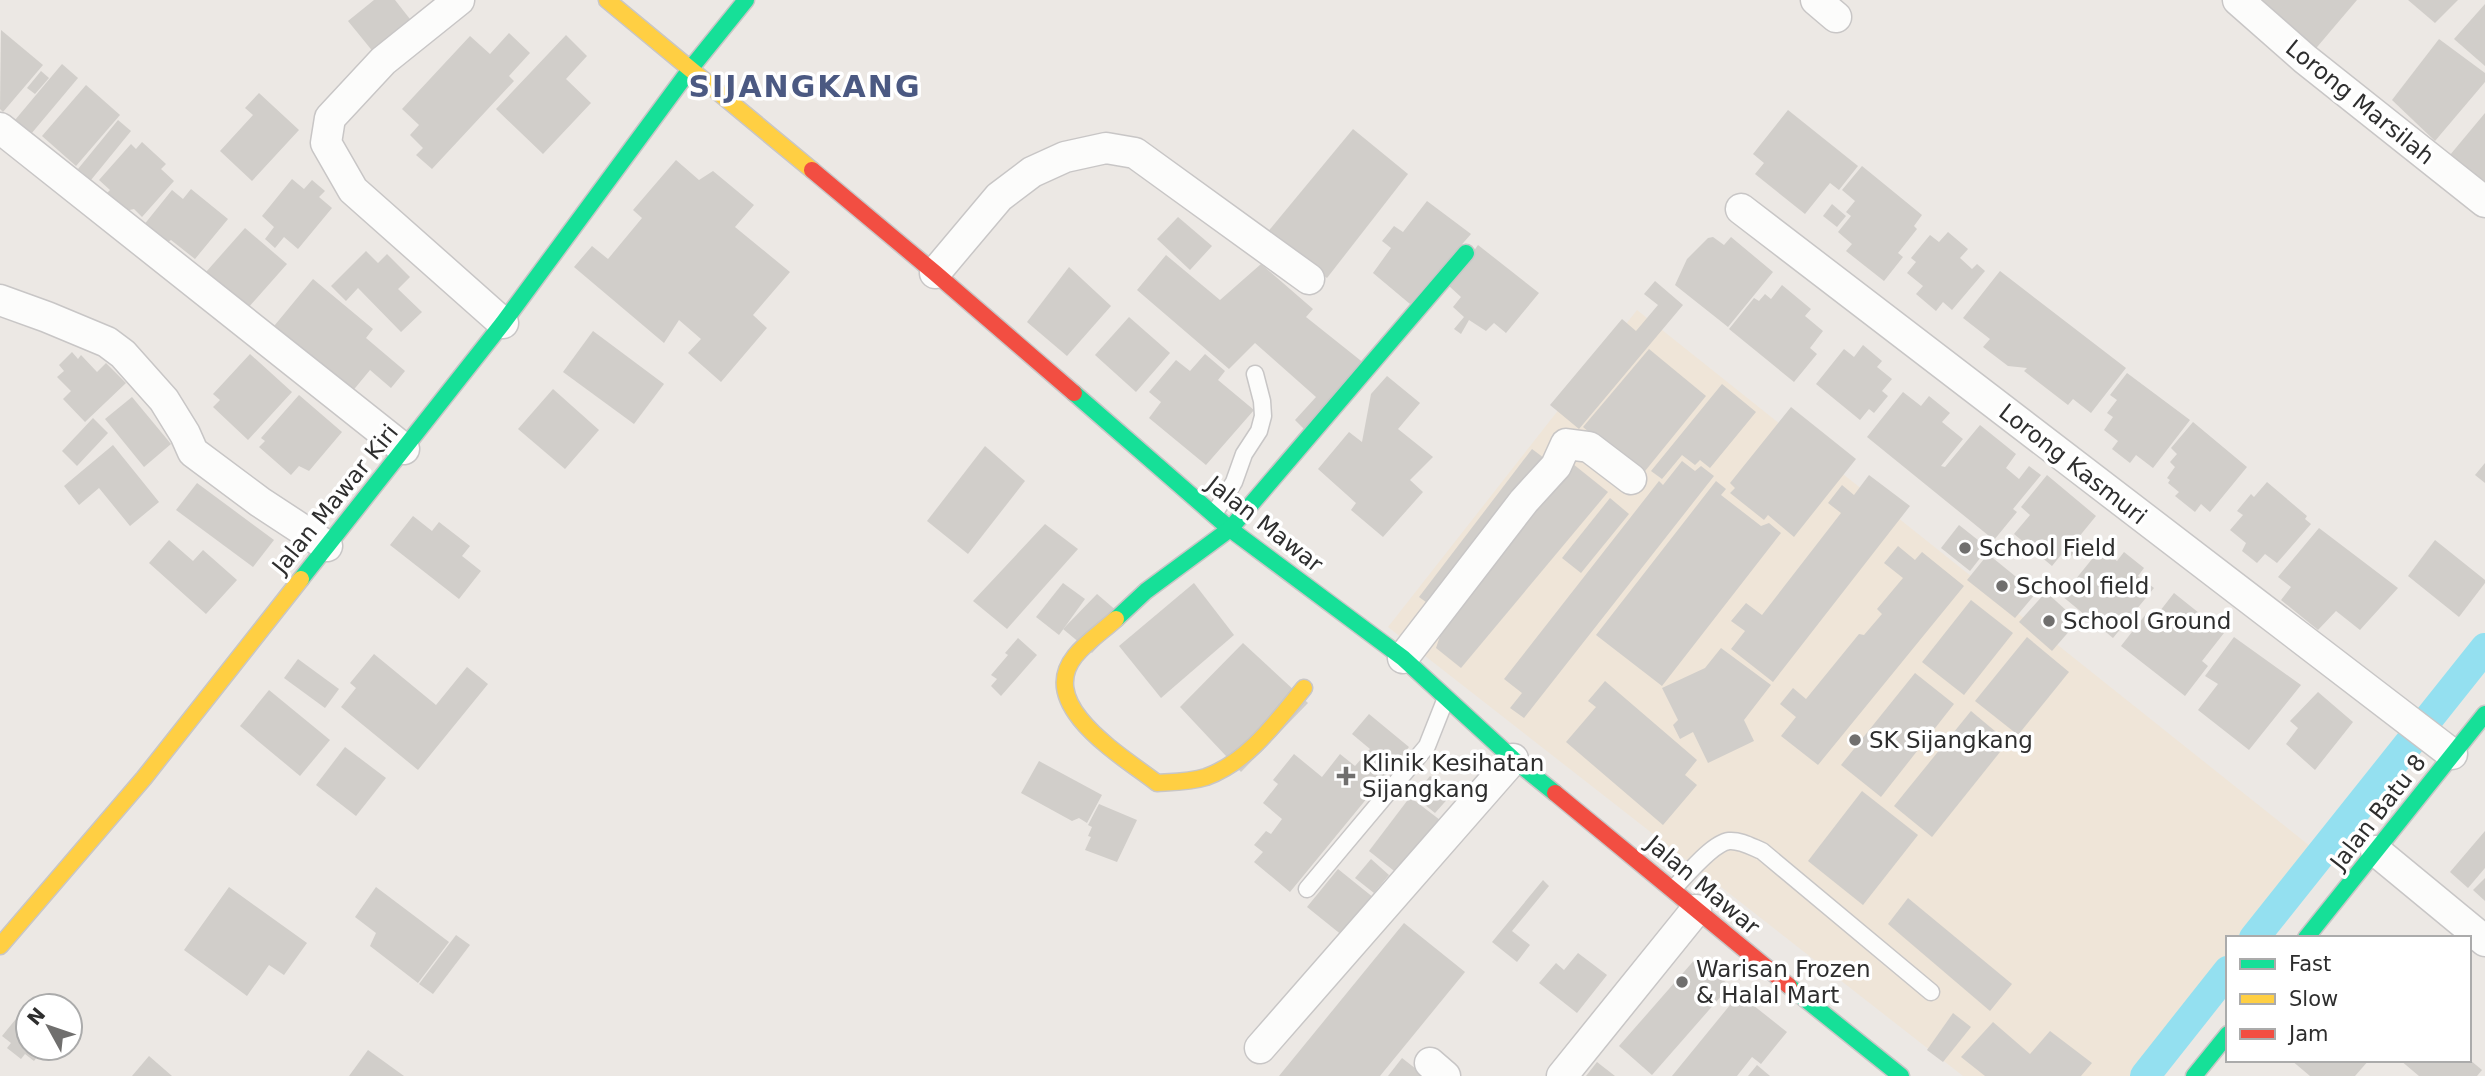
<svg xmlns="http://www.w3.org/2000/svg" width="2485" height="1076" font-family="'DejaVu Sans',sans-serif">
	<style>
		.education { fill: #efe5d8 }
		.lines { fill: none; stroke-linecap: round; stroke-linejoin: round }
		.canal { stroke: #94e0f0; stroke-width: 30 }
		.building { fill: #d1ceca }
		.lane-casing { stroke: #c8c6c6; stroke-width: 19 }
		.street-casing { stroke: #c8c6c6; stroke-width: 33 }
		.fast-casing { stroke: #c8c6c6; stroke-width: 19 }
		.slow-casing { stroke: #c8c6c6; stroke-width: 19 }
		.jam-casing { stroke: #c8c6c6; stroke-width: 19 }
		.lane { stroke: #fcfcfb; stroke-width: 16 }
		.street { stroke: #fcfcfb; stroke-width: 30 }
		.fast { stroke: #16e098; stroke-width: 16 }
		.slow { stroke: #ffcf43; stroke-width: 16 }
		.jam { stroke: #f24e42; stroke-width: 16 }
		.poi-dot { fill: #706f6e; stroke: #fff; stroke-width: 2.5 }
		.labels { text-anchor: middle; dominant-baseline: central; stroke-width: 7; stroke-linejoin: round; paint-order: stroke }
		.street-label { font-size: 23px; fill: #2e2e2e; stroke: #fff }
		.poi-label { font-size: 23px; fill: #2e2e2e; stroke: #fff; text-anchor: start }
		.district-label { font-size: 30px; font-weight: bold; letter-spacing: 2px; fill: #4b5982; stroke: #fff }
	</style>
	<rect width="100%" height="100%" fill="#ece8e4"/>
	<polygon class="education" points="1637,310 2320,854 2255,938 2228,938 2228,973 2147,1076 1963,1076 1388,627"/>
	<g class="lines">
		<g class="canal">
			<polyline points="2254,938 2485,648"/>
			<polyline points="2145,1076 2228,971"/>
		</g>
	</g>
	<g class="building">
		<polygon points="374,0 395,0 417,28 379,59 348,21"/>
		<polygon points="2250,0 2357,0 2312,53"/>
		<polygon points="2408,0 2458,0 2435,23"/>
		<polygon points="2485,4 2485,66 2454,39"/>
		<polygon points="1,30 43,65 3,112 0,109"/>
		<polygon points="509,33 530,53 509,76 514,81 432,169 416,155 423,148 410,135 419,125 402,109 470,36 490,54"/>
		<polygon points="566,35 587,56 566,79 591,103 543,154 496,109"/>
		<polygon points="2439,39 2485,73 2485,82 2435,141 2392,100"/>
		<polygon points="62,64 78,78 31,134 15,120"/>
		<polygon points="41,71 49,78 35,94 27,88"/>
		<polygon points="86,85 120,115 76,166 42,136"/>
		<polygon points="259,93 299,130 252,181 220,151 253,115 245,108"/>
		<polygon points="1788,110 1858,166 1839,190 1830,183 1805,214 1755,174 1764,163 1753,154"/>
		<polygon points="2485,113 2485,189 2445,161"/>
		<polygon points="118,120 131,131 91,180 78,169"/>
		<polygon points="1353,129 1408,174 1327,278 1266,234"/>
		<polygon points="142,142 166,164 161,169 174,181 142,217 134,209 125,211 106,194 110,190 99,180 131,144 136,149"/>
		<polygon points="676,160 699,180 713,171 754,205 735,227 790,272 753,315 767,328 721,382 688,353 701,339 679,320 664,343 574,267 592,246 608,259 642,218 633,210"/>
		<polygon points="1862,166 1922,215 1914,226 1917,229 1898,253 1903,257 1884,281 1846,251 1852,244 1838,232 1851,216 1846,212 1855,201 1842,190"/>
		<polygon points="292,179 304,189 312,180 325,191 319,197 332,208 298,249 284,237 275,248 265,239 274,227 262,216"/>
		<polygon points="191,189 228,219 195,259 171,240 165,244 143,226 172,190 183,199"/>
		<polygon points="1427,201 1471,234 1410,304 1373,273 1391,248 1382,241 1394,226 1403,232"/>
		<polygon points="1832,204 1846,216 1837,227 1823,216"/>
		<polygon points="1178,217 1212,246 1190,270 1157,239"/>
		<polygon points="245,228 287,264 247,309 206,272"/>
		<polygon points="1948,232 1968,249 1960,258 1972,269 1977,264 1985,271 1952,310 1943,302 1936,311 1916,294 1923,286 1907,273 1916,262 1911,258 1930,235 1939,242"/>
		<polygon points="1713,237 1724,245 1731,237 1773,272 1728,327 1675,285 1687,259 1708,238"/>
		<polygon points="1478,245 1539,293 1506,333 1494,323 1486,331 1469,320 1461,334 1454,329 1464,317 1453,307 1461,297 1449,286"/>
		<polygon points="366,251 378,263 387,254 410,277 398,289 422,312 401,332 358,288 346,301 331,286"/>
		<polygon points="1166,255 1220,300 1261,264 1313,309 1306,317 1365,364 1304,429 1295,420 1316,397 1255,343 1229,369 1137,290"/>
		<polygon points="1069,267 1111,306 1067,356 1027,322"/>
		<polygon points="2000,271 2126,368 2091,413 2073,399 2068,405 2024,371 2027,368 2008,366 1983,347 1990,339 1963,318"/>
		<polygon points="313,279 373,329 366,338 405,371 391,388 370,370 351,393 265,337"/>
		<polygon points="1655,281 1683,305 1579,429 1550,405 1622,319 1636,331 1658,305 1644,294"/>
		<polygon points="1782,285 1811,309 1805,316 1823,331 1810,348 1817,354 1794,382 1729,329 1754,298 1759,301 1765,294 1771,299"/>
		<polygon points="1129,317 1170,353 1136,392 1095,355"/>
		<polygon points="593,331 664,384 634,424 563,372"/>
		<polygon points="1863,345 1882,361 1877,367 1892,379 1882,391 1888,396 1874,413 1869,409 1860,420 1816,384 1844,349 1854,357"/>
		<polygon points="1649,349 1706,396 1641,476 1583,427"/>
		<polygon points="72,352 78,359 81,355 97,372 106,363 126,383 85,422 63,399 71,391 57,377 64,371 59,365"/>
		<polygon points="250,354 292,392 248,440 213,407 220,400 213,394"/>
		<polygon points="1205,354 1225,371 1218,380 1254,410 1206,465 1149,418 1161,402 1149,392 1176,360 1190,371"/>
		<polygon points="2127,373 2190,420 2153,468 2136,455 2130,463 2112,449 2118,441 2104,430 2113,417 2107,413 2117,400 2110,395"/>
		<polygon points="1387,376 1420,403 1398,429 1433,457 1410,480 1423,492 1383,537 1351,510 1356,503 1318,469 1349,432 1362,442 1371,394"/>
		<polygon points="1722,384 1756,412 1710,468 1700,460 1695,465 1682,455 1662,479 1651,471"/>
		<polygon points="553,389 599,430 565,469 518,429"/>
		<polygon points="1903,392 1921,406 1929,396 1950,413 1942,422 1963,439 1941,466 1945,467 1980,425 2016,454 2006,468 2019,479 2029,466 2041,475 2013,509 2017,512 1994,540 1867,437"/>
		<polygon points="299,395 342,432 309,471 299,466 291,475 259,447 265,441 261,438"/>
		<polygon points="132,397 171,444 144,467 105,419"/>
		<polygon points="1791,407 1856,459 1794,537 1768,515 1764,520 1730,493 1735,488 1730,483"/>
		<polygon points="93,418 108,433 77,466 62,451"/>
		<polygon points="2193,422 2247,467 2210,512 2201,504 2195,512 2175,496 2179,492 2168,483 2170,480 2167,478 2175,467 2170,462 2177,454 2171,448"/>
		<polygon points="113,445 159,502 130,526 99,488 79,505 64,486"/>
		<polygon points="985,446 1025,481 968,554 927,521"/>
		<polygon points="1532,449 1544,458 1430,605 1419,597"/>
		<polygon points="1682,461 1695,471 1701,466 1714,476 1524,718 1510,708 1522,693 1504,679 1659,481 1663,485"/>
		<polygon points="2485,463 2485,483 2475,475"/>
		<polygon points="1573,464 1608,492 1461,668 1436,648 1443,627"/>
		<polygon points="1869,475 1910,506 1773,682 1731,649 1745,631 1731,621 1746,603 1762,615 1841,513 1828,503 1842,485 1854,495"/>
		<polygon points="2047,475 2096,516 2069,549 2074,553 2067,560 2061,555 2052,566 2014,534 2030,515 2021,507"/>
		<polygon points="1716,481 1726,489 1721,495 1761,526 1769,523 1781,533 1662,686 1596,635"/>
		<polygon points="2267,482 2307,516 2305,519 2311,524 2277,563 2265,554 2257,563 2242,551 2246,543 2230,530 2243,515 2237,511 2251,494 2254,497"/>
		<polygon points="197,483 274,540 253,567 176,510"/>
		<polygon points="1610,498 1629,514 1581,573 1562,558"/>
		<polygon points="413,516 432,531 439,522 470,546 462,556 481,571 459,599 390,545"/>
		<polygon points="1045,524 1078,549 1007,629 973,601"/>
		<polygon points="1959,525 1988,548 1970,571 1941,548"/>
		<polygon points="2319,528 2398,588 2360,630 2336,611 2318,630 2281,600 2291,587 2278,577"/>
		<polygon points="169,540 193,561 203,550 237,580 206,614 149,563"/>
		<polygon points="2435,540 2485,580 2485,583 2459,617 2408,576"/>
		<polygon points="1898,546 1915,560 1922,552 1964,586 1818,765 1781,736 1796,717 1780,704 1793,688 1806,699 1859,634 1864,635 1882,614 1877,609 1903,578 1884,563"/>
		<polygon points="2101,548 2117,561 2124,552 2144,568 2138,576 2154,588 2113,638 2062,596"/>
		<polygon points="1988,554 2036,593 2015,618 1967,580"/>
		<polygon points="1063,583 1085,599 1059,635 1036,617"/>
		<polygon points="1194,583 1234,635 1161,698 1119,646"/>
		<polygon points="2046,592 2078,621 2052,651 2019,622"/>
		<polygon points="2174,593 2224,633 2202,661 2208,666 2185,696 2121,646 2146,614 2153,620"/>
		<polygon points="1097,594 1125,618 1092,653 1063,629"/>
		<polygon points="1971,600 2013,633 1964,695 1922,662"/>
		<polygon points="2027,637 2069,672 2018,735 1975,701"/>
		<polygon points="2234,637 2301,685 2249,750 2198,710 2218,684 2205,676"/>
		<polygon points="1018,638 1037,655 1001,696 991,686 997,679 991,675 1008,655 1005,653"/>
		<polygon points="1243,643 1308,703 1241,772 1180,707"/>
		<polygon points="1721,648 1771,685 1744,720 1754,741 1708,763 1693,732 1680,739 1673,725 1678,720 1662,688 1705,668"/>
		<polygon points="374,654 436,705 467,667 488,684 418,770 341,707 356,688 350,683"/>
		<polygon points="298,659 339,689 325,708 284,678"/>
		<polygon points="1915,673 1954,704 1881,797 1841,765"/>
		<polygon points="1605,681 1697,760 1685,775 1697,785 1663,825 1566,742 1596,707 1588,701"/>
		<polygon points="269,690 330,740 300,776 240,726"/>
		<polygon points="2318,692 2353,722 2315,770 2286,744 2298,728 2290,721"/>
		<polygon points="1971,711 2008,742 1932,837 1894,806"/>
		<polygon points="1369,714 1409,747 1290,892 1254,862 1263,852 1254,845 1266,831 1271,834 1282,819 1263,803 1278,784 1273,780 1294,754 1322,777 1340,754 1355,766 1370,749 1352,734"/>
		<polygon points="345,747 386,778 356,816 316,785"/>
		<polygon points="1039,761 1102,795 1087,823 1079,818 1072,821 1021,793"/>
		<polygon points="1430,776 1452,794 1435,813 1414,796"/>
		<polygon points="1862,791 1918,835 1863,905 1808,861"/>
		<polygon points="1410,797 1440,820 1398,874 1369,851"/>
		<polygon points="1099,804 1137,820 1117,862 1085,850 1091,837 1088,836 1092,827 1088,825"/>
		<polygon points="2485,831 2485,868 2468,888 2450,872"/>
		<polygon points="1371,859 1389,875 1374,893 1355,878"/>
		<polygon points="1338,869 1374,898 1343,936 1307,907"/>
		<polygon points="2485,878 2485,901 2473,890"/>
		<polygon points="1543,880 1549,886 1512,931 1530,945 1517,962 1492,942"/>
		<polygon points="229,887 307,943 284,975 269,965 247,996 184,950"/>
		<polygon points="376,887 449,942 418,983 370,946 376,933 355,917"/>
		<polygon points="1908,898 2012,984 1990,1011 1888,924"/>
		<polygon points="1404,923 1465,972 1380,1076 1279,1076"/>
		<polygon points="456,935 470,945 433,994 419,984"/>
		<polygon points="1578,953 1607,975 1577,1013 1539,983 1556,963 1564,970"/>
		<polygon points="1697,957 1730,986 1652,1075 1619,1046"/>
		<polygon points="1739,994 1787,1032 1761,1064 1752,1057 1737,1076 1672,1076"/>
		<polygon points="33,998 42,1006 28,1006 28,1048 44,1048 34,1061 25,1054 21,1059 7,1048 11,1043 2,1036"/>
		<polygon points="1953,1013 1971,1027 1943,1062 1927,1050"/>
		<polygon points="1993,1022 2030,1054 2050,1031 2092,1063 2081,1076 1985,1076 1961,1057"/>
		<polygon points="368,1050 404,1076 349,1076"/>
		<polygon points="149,1056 172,1076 132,1076"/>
		<polygon points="1402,1058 1425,1076 1388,1076"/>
		<polygon points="2291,1060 2369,1060 2355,1076 2310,1076"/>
		<polygon points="2400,1060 2470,1060 2482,1070 2477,1076 2419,1076"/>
		<polygon points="1597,1062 1615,1076 1586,1076"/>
		<polygon points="1757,1065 1770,1076 1748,1076"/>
	</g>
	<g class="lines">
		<defs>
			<g id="lane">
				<polyline points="1214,514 1234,482 1244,454 1259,431 1263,416 1262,401 1255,374"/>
				<polyline points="1307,889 1427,746 1446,698"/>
				<path d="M1673,889C1685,877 1712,843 1729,841C1741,840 1752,847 1762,851L1931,992"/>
			</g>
			<g id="street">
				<polyline points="459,0 383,61 330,118 326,143 353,190 503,323"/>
				<polyline points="1816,0 1836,17"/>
				<polyline points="2238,0 2305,59 2485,202"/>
				<polyline points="0,128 404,449"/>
				<polyline points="1741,209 2452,754"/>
				<polyline points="935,273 999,197 1032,172 1065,157 1106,148 1135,153 1309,279"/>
				<polyline points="0,300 47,317 107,342 123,354 164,400 185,434 193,452 260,502 327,546"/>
				<polyline points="1403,658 1524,501 1556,466 1566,444 1589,447 1631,479"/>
				<polyline points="2376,851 2485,941"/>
				<polyline points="1260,1048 1513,759"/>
				<polyline points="1430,1063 1445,1076"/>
				<polyline points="1562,1076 1696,910"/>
			</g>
			<g id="fast">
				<polyline points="1074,393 1230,529 1403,658 1513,759 1555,793"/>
				<polyline points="301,579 503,323 691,68 746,0"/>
				<polyline points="1116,619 1146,591 1230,529 1466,253"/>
				<polyline points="2306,938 2485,714"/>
				<polyline points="1789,986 1901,1076"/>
				<polyline points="2194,1076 2228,1034"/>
			</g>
			<g id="slow">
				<polyline points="607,0 812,170"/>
				<path d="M1116,619C1103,631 1086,642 1075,656C1035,706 1124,757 1157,783C1174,782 1190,782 1206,777C1248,762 1277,721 1304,688"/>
				<polyline points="0,946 144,778 301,579"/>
			</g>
			<g id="jam">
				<polyline points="812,170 935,273 1074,393"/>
				<polyline points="1555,793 1789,986"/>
			</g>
		</defs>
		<use href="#lane" class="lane-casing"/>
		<use href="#street" class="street-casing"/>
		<use href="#fast" class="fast-casing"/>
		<use href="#slow" class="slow-casing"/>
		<use href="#jam" class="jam-casing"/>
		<use href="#lane" class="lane"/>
		<use href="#street" class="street"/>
		<use href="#fast" class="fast"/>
		<use href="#slow" class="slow"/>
		<use href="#jam" class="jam"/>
	</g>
	<g class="poi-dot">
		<circle cx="1965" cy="548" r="7"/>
		<circle cx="2002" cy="586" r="7"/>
		<circle cx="2049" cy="621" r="7"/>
		<circle cx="1855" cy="740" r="7"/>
		<path d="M1342.5 765.5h7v7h7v7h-7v7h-7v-7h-7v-7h7z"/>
		<circle cx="1682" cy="982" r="7"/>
	</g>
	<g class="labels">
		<g class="street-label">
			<text transform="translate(2360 102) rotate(39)">Lorong Marsilah</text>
			<text transform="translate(2073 464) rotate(38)">Lorong Kasmuri</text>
			<text transform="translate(335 499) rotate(-51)">Jalan Mawar Kiri</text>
			<text transform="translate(1265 524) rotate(38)">Jalan Mawar</text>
			<text transform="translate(2378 812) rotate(-52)">Jalan Batu 8</text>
			<text transform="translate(1703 885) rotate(40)">Jalan Mawar</text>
		</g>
		<g class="poi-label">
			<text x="1979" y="548">School Field</text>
			<text x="2016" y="586">School field</text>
			<text x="2063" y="621">School Ground</text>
			<text x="1869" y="740">SK Sijangkang</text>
			<text x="1362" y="763">Klinik Kesihatan<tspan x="1362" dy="26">Sijangkang</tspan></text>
			<text x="1696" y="969">Warisan Frozen<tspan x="1696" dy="26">&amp; Halal Mart</tspan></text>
		</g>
		<g class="district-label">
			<text x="805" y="86">SIJANGKANG</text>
		</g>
	</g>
	<rect x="2226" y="936" width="245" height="126" fill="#ffffff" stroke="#ababab" stroke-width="2"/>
	<rect x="2240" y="959" width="35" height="10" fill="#16e098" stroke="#ababab" stroke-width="2"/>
	<text x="2289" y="971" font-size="21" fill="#2e2e2e">Fast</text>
	<rect x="2240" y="994" width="35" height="10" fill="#ffcf43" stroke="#ababab" stroke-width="2"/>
	<text x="2289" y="1006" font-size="21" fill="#2e2e2e">Slow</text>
	<rect x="2240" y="1029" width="35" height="10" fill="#f24e42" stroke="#ababab" stroke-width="2"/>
	<text x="2289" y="1041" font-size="21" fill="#2e2e2e">Jam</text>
	<g transform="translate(49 1027) rotate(310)"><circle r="33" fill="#ffffff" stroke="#ababab" stroke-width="2"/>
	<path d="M0-5L12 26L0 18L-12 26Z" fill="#706f6e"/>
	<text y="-10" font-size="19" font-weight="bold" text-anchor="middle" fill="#2e2e2e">N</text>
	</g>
</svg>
